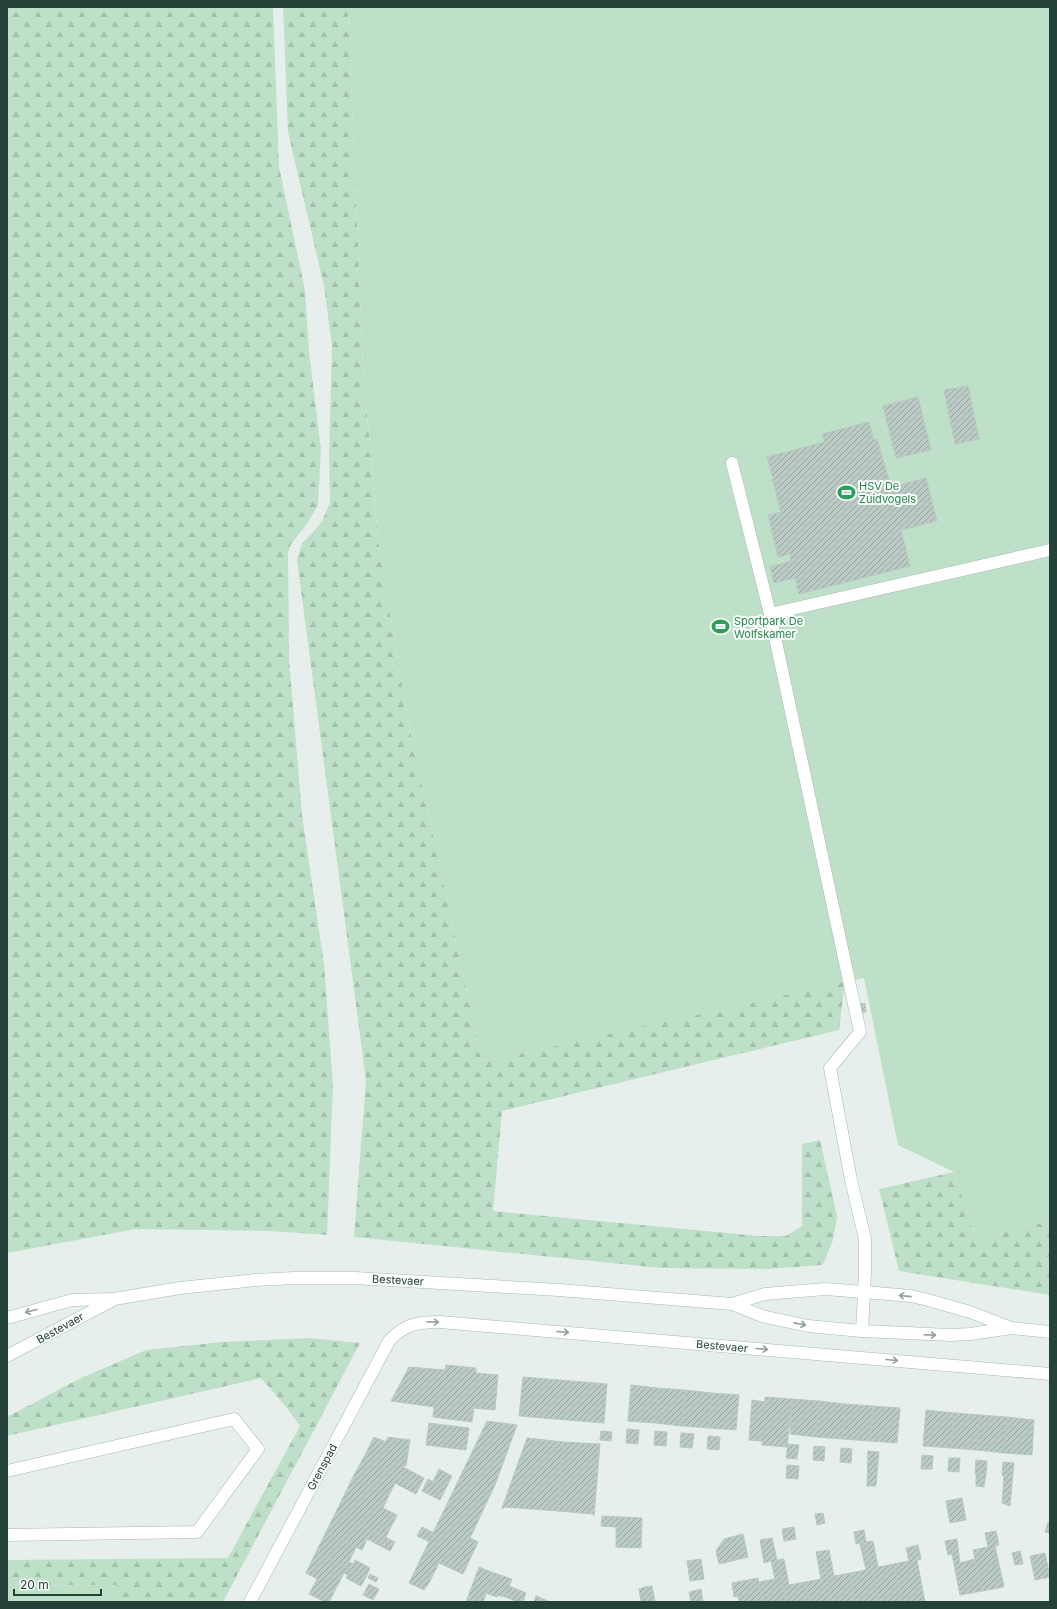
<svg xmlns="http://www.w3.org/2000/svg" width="1057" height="1609" font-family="Inter,sans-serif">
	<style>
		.forest { fill: url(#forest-firs) }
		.garden { fill: #bfe0c8 }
		.building { fill: url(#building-hatch); stroke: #b8c9c2 }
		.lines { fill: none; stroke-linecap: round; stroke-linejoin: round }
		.lane-casing { stroke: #a8b8b2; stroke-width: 13 }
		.street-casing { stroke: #a8b8b2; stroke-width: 13 }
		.secondary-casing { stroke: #a4bbb3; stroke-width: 13 }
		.lane { stroke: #fff; stroke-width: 12 }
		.street { stroke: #fff; stroke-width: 12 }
		.secondary { stroke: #fff; stroke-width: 12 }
		.oneway { stroke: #92a09c }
		.labels { text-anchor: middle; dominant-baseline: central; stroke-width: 4; stroke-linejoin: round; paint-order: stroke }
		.leisure-label { font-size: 11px; fill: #27864d; stroke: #f7fbf9; text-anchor: start }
		.street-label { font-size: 11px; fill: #24423a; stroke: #f7fbf9 }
	</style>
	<defs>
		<pattern id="forest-firs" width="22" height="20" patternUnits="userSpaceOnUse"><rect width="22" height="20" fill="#bfe0c8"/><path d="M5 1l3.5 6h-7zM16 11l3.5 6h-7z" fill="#a4c1ad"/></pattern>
		<pattern id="building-hatch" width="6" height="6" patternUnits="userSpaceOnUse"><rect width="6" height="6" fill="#bbcac4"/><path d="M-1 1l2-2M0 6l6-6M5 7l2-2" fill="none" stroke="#98a6a0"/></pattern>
	</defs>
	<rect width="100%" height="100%" fill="#e6efeb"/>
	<g class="forest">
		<polygon points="7,7 273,7 279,167 305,290 309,352 321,449 318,505 307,524 291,544 288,552 289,659 302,815 324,964 333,1085 327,1235 271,1231 136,1229 7,1253"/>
		<polygon points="283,7 348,7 363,367 378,539 407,715 482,1062 843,981 844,990 839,1030 502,1111 493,1211 759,1236 786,1236 802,1226 802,1144 820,1140 837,1216 833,1240 825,1260 822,1265 768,1269 661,1268 354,1237 366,1080 297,560 302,543 314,531 322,521 330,503 329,454 332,346 324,286 288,132"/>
		<polygon points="954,1172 976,1239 1050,1221 1050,1295 899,1271 879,1189"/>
		<polygon points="309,1338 360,1343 223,1602 117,1602 117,1585 7,1586 7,1560 228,1558 300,1426 286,1407 261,1378 7,1436 7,1417 79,1379 146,1350 222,1342"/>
	</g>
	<g class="garden">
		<polygon points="348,7 1050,7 1050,1221 976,1239 954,1172 898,1145 864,978 482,1062 407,715 378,539 363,367"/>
		<polygon points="117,1585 117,1602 7,1602 7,1586"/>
	</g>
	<g class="building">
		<polygon points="968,386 979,439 955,444 944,390"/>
		<polygon points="918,397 931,450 896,458 883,406"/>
		<polygon points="869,422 874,440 877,439 891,487 926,478 937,521 901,530 910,566 799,594 795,578 774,583 770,567 791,561 790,554 778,557 768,515 781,512 767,457 825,442 822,434"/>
		<polygon points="865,1003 866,1012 860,1013 858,1004"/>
		<polygon points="446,1365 476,1368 476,1373 498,1375 495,1410 474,1408 472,1422 433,1417 434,1407 391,1401 409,1367 445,1370"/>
		<polygon points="523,1377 607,1384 604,1423 519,1416"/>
		<polygon points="631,1385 658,1388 655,1423 628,1421"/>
		<polygon points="658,1388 685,1390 682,1426 655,1423"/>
		<polygon points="685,1390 712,1393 709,1428 682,1426"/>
		<polygon points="712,1393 739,1395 736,1430 709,1428"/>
		<polygon points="765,1397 792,1399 787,1447 762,1445 762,1441 749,1440 752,1400 765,1402"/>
		<polygon points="792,1399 819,1401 816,1437 790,1434"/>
		<polygon points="819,1401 846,1404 843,1439 816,1437"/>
		<polygon points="846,1404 873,1406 870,1441 843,1439"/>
		<polygon points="873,1406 900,1408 897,1443 870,1441"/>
		<polygon points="926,1410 954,1413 951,1448 923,1446"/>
		<polygon points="954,1413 980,1415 977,1450 951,1448"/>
		<polygon points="980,1415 1007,1417 1004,1453 977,1450"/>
		<polygon points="1007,1417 1034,1420 1032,1455 1004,1453"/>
		<polygon points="487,1421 517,1425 495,1485 470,1538 478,1542 463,1574 439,1563 429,1583 424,1590 409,1583"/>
		<polygon points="429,1423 469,1428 466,1450 426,1445"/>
		<polygon points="627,1429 639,1430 638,1444 626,1443"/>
		<polygon points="601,1431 612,1432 611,1441 600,1440"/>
		<polygon points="655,1431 667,1432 666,1446 654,1445"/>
		<polygon points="681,1433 694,1434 692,1448 680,1447"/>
		<polygon points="708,1436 720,1437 719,1450 707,1449"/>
		<polygon points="374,1437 386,1442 388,1437 410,1440 406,1466 404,1465 403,1467 424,1478 420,1486 364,1457"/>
		<polygon points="527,1438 563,1442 558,1511 504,1507 503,1509 502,1508"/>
		<polygon points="563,1442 600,1444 594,1516 593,1514 558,1511"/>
		<polygon points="788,1444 799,1445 797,1459 786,1458"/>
		<polygon points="814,1446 825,1447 824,1461 813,1460"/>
		<polygon points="841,1448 852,1449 851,1463 840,1462"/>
		<polygon points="868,1451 879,1452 876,1486 867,1486"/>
		<polygon points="922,1455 933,1456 932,1469 921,1469"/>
		<polygon points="364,1457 420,1486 416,1494 395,1483 389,1495 353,1477"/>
		<polygon points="949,1458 960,1458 959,1472 948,1471"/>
		<polygon points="976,1460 987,1461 986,1474 975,1473"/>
		<polygon points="1003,1462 1014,1463 1010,1506 1002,1503 1004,1476 1002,1475"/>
		<polygon points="787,1465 799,1466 798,1479 786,1478"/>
		<polygon points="439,1469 452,1476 446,1488 433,1482"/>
		<polygon points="976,1473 986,1474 984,1487 976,1486"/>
		<polygon points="353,1477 389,1495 383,1508 397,1515 386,1537 336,1512"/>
		<polygon points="428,1479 446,1488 440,1500 422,1491"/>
		<polygon points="962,1498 966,1520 950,1523 946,1501"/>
		<polygon points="336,1512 395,1542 390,1551 367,1539 362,1550 326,1532"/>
		<polygon points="823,1513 825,1523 817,1525 815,1514"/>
		<polygon points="602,1516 642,1518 641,1548 616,1547 616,1527 601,1526"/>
		<polygon points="1048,1522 1050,1522 1050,1533 1045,1532"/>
		<polygon points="422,1527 434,1533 430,1542 417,1536"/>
		<polygon points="794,1527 796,1539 784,1541 782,1529"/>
		<polygon points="864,1530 866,1542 856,1544 854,1532"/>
		<polygon points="996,1531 999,1545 995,1546 1004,1587 982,1591 973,1550 988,1547 985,1533"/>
		<polygon points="326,1532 356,1547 349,1562 353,1564 355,1560 370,1568 366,1577 316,1552"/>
		<polygon points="743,1534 748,1557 719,1564 716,1551 724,1539"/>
		<polygon points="772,1538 777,1560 778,1560 786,1602 763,1602 759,1582 775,1579 771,1561 764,1563 760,1540"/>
		<polygon points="957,1539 960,1563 975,1559 982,1591 960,1595 952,1554 948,1555 945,1541"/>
		<polygon points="873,1541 878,1567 894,1564 902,1602 879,1602 866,1542"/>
		<polygon points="866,1542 879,1602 855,1602 850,1573 866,1570 860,1544"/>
		<polygon points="918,1545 921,1559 917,1560 925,1602 902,1602 894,1564 909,1561 906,1548"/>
		<polygon points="829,1550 834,1576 850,1573 855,1602 832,1602 822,1551"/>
		<polygon points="822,1551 832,1602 809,1602 805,1582 821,1579 816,1552"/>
		<polygon points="1020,1551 1023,1564 1015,1565 1012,1553"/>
		<polygon points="316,1552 366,1577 361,1586 346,1578 348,1575 344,1573 329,1602 325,1602 309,1594 317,1579 306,1573"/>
		<polygon points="1045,1553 1050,1577 1035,1580 1030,1556"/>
		<polygon points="701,1559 704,1579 690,1581 687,1561"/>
		<polygon points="784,1559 789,1585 805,1582 809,1602 786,1602 778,1560"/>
		<polygon points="479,1567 494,1573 483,1602 466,1602"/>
		<polygon points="494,1573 512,1579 505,1597 498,1595 497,1597 486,1593"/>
		<polygon points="370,1574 378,1578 376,1582 368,1578"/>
		<polygon points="758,1578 763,1602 739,1602 738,1596 734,1597 732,1583"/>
		<polygon points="369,1584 379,1589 373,1600 363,1595"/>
		<polygon points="509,1586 526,1593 523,1602 518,1602 505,1597"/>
		<polygon points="652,1586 655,1602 648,1602 645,1587"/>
		<polygon points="645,1587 648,1602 641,1602 639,1589"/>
		<polygon points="701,1589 703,1602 691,1602 689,1592"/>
		<polygon points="536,1596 550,1602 534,1602"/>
	</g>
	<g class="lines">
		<defs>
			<g id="lane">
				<polyline points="732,463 770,614"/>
				<polyline points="862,1331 865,1273 865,1239 851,1180 830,1068 860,1032 770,614 1050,550"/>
				<polyline points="7,1471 234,1419 258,1449 197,1532 7,1535"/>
			</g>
			<path id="street" d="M250,1602L389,1341C405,1324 417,1322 440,1322L1050,1374"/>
			<g id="secondary">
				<polyline points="732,1304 765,1294 825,1289 864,1292 911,1296 928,1300 970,1312 1011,1328"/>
				<polyline points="7,1318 72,1300 114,1299 180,1288 256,1280 294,1278 355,1278 559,1290 732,1304 762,1316 808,1326 862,1331 951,1335 970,1334 1012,1328 1050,1332"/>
				<polyline points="7,1356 111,1301"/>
			</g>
		</defs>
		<use href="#lane" class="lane-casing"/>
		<use href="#street" class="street-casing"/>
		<use href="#secondary" class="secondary-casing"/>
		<use href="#lane" class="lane"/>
		<use href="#street" class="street"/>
		<use href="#secondary" class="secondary"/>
	</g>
	<defs><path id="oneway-shaft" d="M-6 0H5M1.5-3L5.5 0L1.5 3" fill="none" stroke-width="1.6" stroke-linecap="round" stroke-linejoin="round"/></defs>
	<g class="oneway">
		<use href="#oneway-shaft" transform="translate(905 1296) rotate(-174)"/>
		<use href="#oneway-shaft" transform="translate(31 1311) rotate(165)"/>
		<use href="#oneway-shaft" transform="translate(433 1322) rotate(2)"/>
		<use href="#oneway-shaft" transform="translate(800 1324) rotate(11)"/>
		<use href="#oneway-shaft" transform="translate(563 1332) rotate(5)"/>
		<use href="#oneway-shaft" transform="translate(930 1335) rotate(2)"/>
		<use href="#oneway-shaft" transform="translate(762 1349) rotate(5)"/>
		<use href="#oneway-shaft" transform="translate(892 1360) rotate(5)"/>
	</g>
	<defs>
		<symbol id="stadium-bare" viewBox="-9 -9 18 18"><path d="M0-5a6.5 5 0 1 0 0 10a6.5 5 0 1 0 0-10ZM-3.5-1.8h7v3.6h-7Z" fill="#2e9e5b" stroke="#f7fbf9" stroke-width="2.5" paint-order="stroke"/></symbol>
	</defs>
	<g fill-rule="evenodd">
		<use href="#stadium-bare" x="834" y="480" width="25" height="25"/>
		<use href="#stadium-bare" x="708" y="614" width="25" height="25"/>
	</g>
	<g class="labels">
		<g class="leisure-label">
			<text x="859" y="486">HSV De<tspan x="859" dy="13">Zuidvogels</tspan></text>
			<text x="734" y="621">Sportpark De<tspan x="734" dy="13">Wolfskamer</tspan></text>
		</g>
		<g class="street-label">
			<text transform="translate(398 1280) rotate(3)">Bestevaer</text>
			<text transform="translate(60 1328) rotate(-29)">Bestevaer</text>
			<text transform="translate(722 1346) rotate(5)">Bestevaer</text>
			<text transform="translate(322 1467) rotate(-62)">Grenspad</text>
		</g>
	</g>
	<rect width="1057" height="1609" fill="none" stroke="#24423a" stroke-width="16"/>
	<path d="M14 1589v6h87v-6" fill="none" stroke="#24423a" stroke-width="2"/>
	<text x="20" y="1589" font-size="12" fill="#24423a" stroke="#f7fbf9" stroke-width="3" paint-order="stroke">20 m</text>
</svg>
